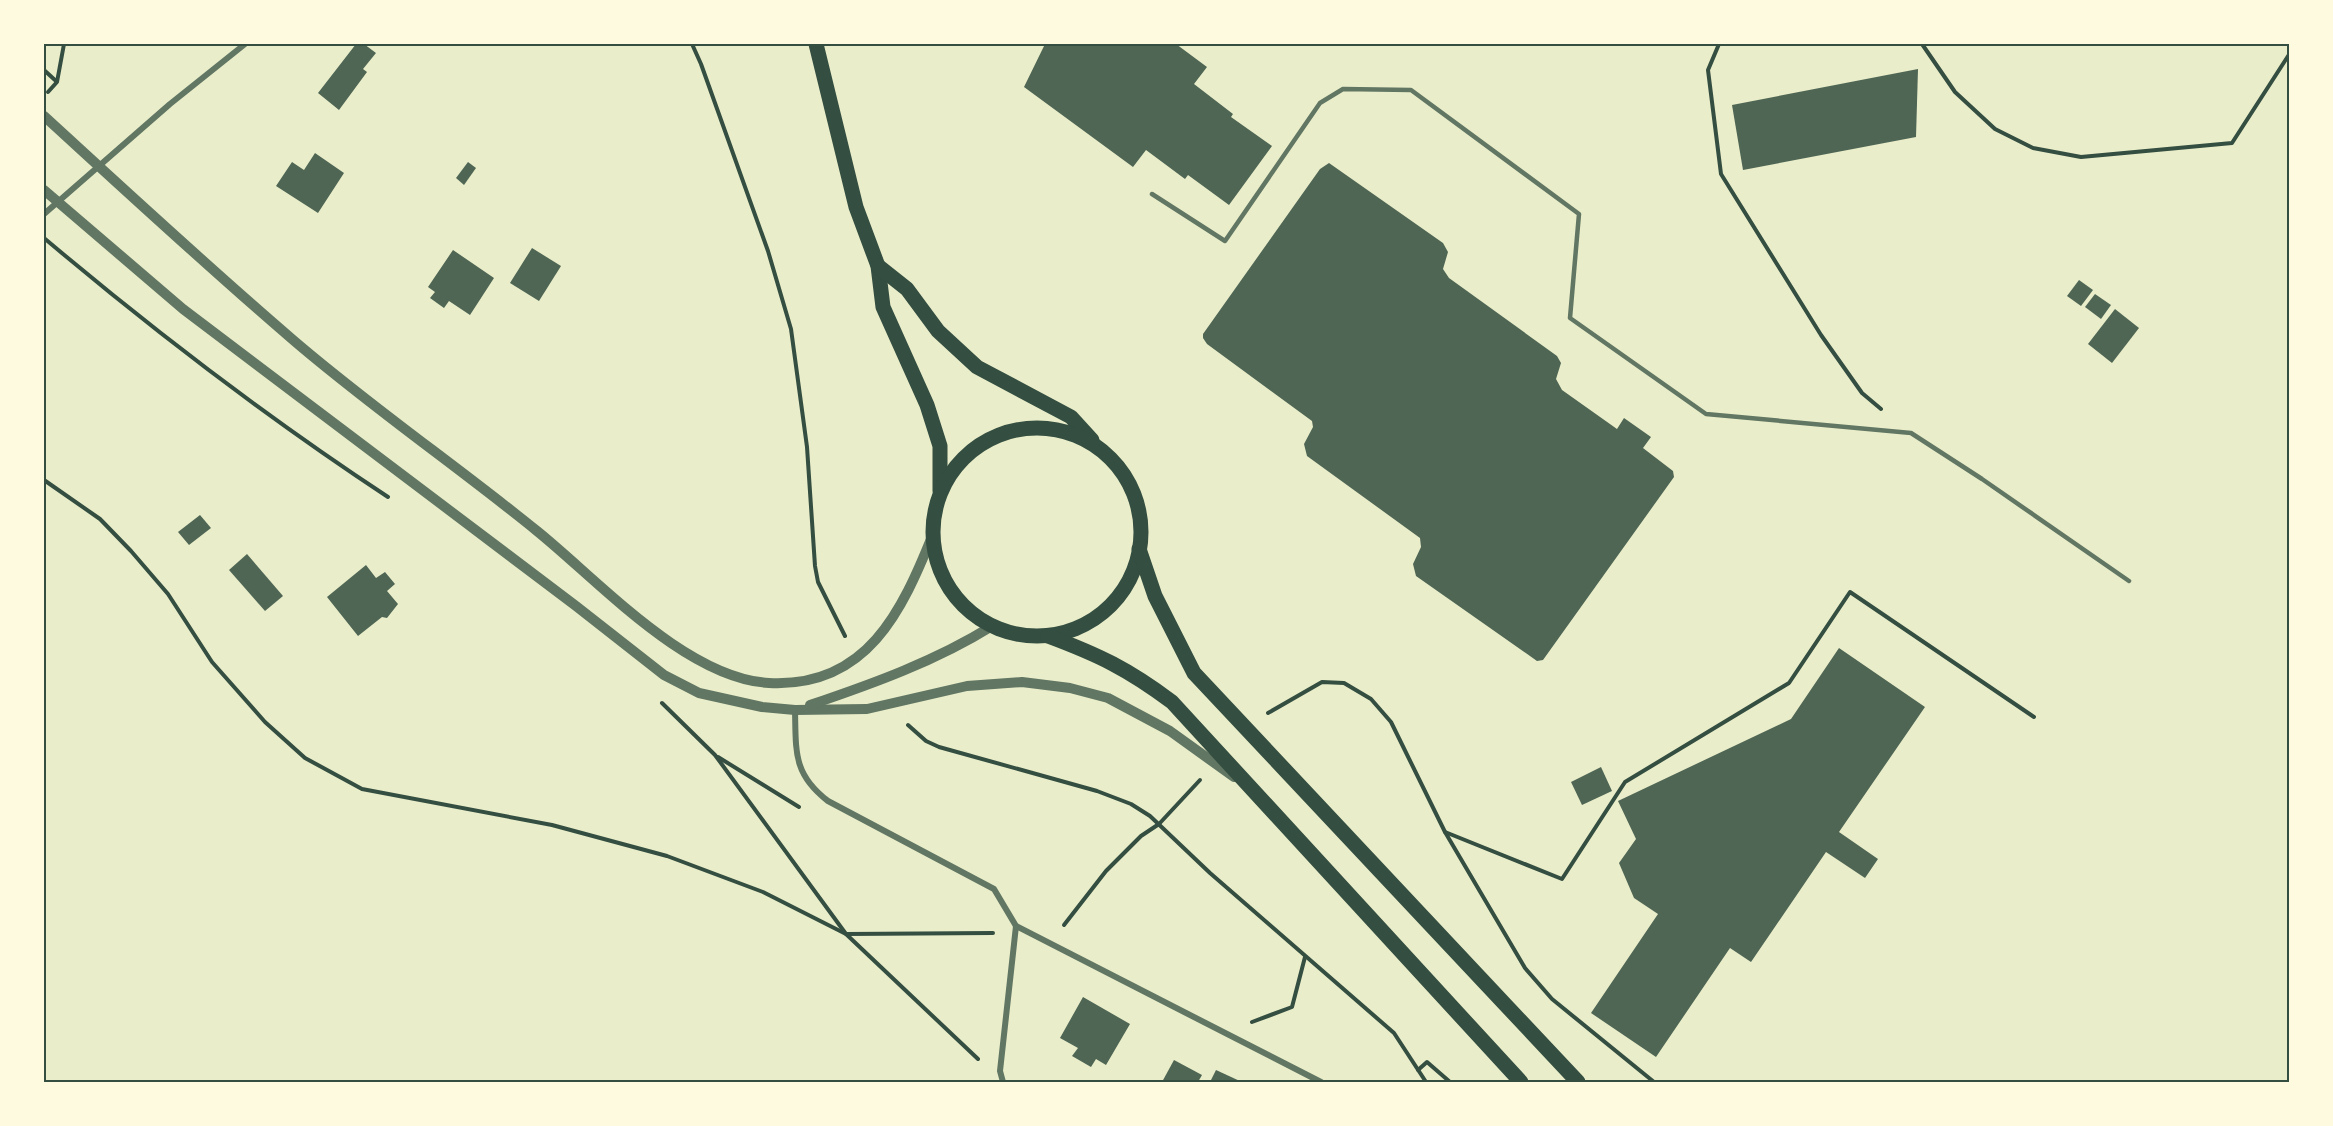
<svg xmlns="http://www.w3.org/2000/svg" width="2333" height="1126" font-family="Georgia,serif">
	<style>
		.building { fill: #4f6655 }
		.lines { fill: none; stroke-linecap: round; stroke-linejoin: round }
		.path { stroke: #344e41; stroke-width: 4 }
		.service { stroke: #617663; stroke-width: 4.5 }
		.minor { stroke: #617663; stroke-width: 6 }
		.tertiary { stroke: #617663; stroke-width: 10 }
		.primary { stroke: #344e41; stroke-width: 15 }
		.neatline { fill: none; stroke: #344e41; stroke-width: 2 }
	</style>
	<rect width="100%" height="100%" fill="#e9edc9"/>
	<g class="building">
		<polygon points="356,44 364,44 376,53 363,69 367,72 339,110 318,93"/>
		<polygon points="1045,44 1176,44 1207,67 1194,84 1233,114 1231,117 1272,146 1229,205 1188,175 1185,179 1146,150 1133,167 1024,87"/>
		<polygon points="1918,69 1916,137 1743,170 1732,105"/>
		<polygon points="315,153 344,173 318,213 276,186 292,162 304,170"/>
		<polygon points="468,162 476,168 464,185 456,178"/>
		<polygon points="1329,163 1443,243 1448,252 1443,269 1449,278 1557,356 1561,363 1556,379 1562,390 1617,429 1624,418 1651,437 1643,448 1673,471 1674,477 1543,660 1537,661 1416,576 1413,564 1421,547 1420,538 1307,456 1304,444 1313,427 1312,421 1207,344 1203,338 1203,334 1320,169"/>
		<polygon points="532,248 561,266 539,301 510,283"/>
		<polygon points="453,250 494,278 470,315 449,301 444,308 430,298 435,292 428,287"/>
		<polygon points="2079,280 2093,290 2081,306 2067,296"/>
		<polygon points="2095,294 2111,305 2101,319 2085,307"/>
		<polygon points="2115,309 2139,328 2112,363 2088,344"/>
		<polygon points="200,515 211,528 189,545 178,532"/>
		<polygon points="247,554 283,596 265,611 229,570"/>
		<polygon points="366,565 376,578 385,572 395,584 387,591 398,604 387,618 382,617 358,636 327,597"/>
		<polygon points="1839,648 1925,707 1839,832 1878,859 1865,878 1826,852 1751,962 1730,948 1656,1057 1591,1013 1658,914 1634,898 1619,863 1636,839 1618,801 1791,719"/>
		<polygon points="1601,767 1612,791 1582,805 1571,782"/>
		<polygon points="1083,997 1130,1024 1106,1065 1096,1059 1091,1067 1072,1056 1078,1048 1060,1038"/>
		<polygon points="1174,1060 1202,1075 1198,1082 1162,1082"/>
		<polygon points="1216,1070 1242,1082 1210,1082"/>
	</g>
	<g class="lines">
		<g class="path">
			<polyline points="692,44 701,64 768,251 791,329 807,447 815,566 818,582 845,636"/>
			<polyline points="1719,44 1708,70 1721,174 1821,335 1862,393 1881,409"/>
			<polyline points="1922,44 1955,92 1995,129 2033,148 2081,157 2232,143 2290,53"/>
			<polyline points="44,70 56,81"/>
			<polyline points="48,92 57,82 64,44"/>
			<path d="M44,238C153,330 268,418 388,497"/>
			<polyline points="44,480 100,519 131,551 168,594 212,662 265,722 305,758 362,789 552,825 667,856 763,892 846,934 978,1059"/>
			<polyline points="662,703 715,755 846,934 993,933"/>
			<polyline points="1268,713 1322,682 1344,683 1371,699 1391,722 1445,832 1525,968 1552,999 1654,1082"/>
			<polyline points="908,725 926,741 939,747 1097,791 1131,804 1150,816 1210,873 1394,1033 1426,1082"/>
			<polyline points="718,757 799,807"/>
			<polyline points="1445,832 1562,879 1625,782 1789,683 1850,592 2034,717"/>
			<polyline points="1064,925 1106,871 1141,836 1159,824 1200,780"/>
			<polyline points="1252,1022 1292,1007 1305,957"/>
			<polyline points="1418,1070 1427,1062 1450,1082"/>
		</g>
		<polyline class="service" points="1152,194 1225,241 1320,103 1343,89 1411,90 1579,214 1570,318 1706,414 1911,433 1982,479 2129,581"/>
		<g class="minor">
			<polyline points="44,214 170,104 245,44"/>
			<path d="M795,710C796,752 793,774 828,801L994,889L1016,926L1000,1071L1003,1082"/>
			<polyline points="1016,926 1321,1082"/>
		</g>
		<g class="tertiary">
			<path d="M44,116C126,191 208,267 292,339C371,407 457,466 537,531C599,581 686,678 769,683C867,688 902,611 933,534"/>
			<polyline points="44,190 183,309 576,606 664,675 699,693 762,707 795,710 867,709 967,686 1022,682 1070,688 1108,698 1170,731 1234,777"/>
			<path d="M810,705C872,684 936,661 992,626"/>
		</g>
		<g class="primary">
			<polyline points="816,44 856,207 878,266 883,307 927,405 940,446 940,491"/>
			<polyline points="878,266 907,289 938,331 977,367 1071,417 1092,440"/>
			<circle cx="1037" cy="532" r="104"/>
			<polyline points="1139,549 1155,596 1194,673 1578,1082"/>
			<path d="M1048,636C1099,655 1128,669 1172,702L1521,1082"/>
		</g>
	</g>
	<rect width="2333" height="1126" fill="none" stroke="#fefae0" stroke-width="90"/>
	<rect x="45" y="45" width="2243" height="1036" class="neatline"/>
</svg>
